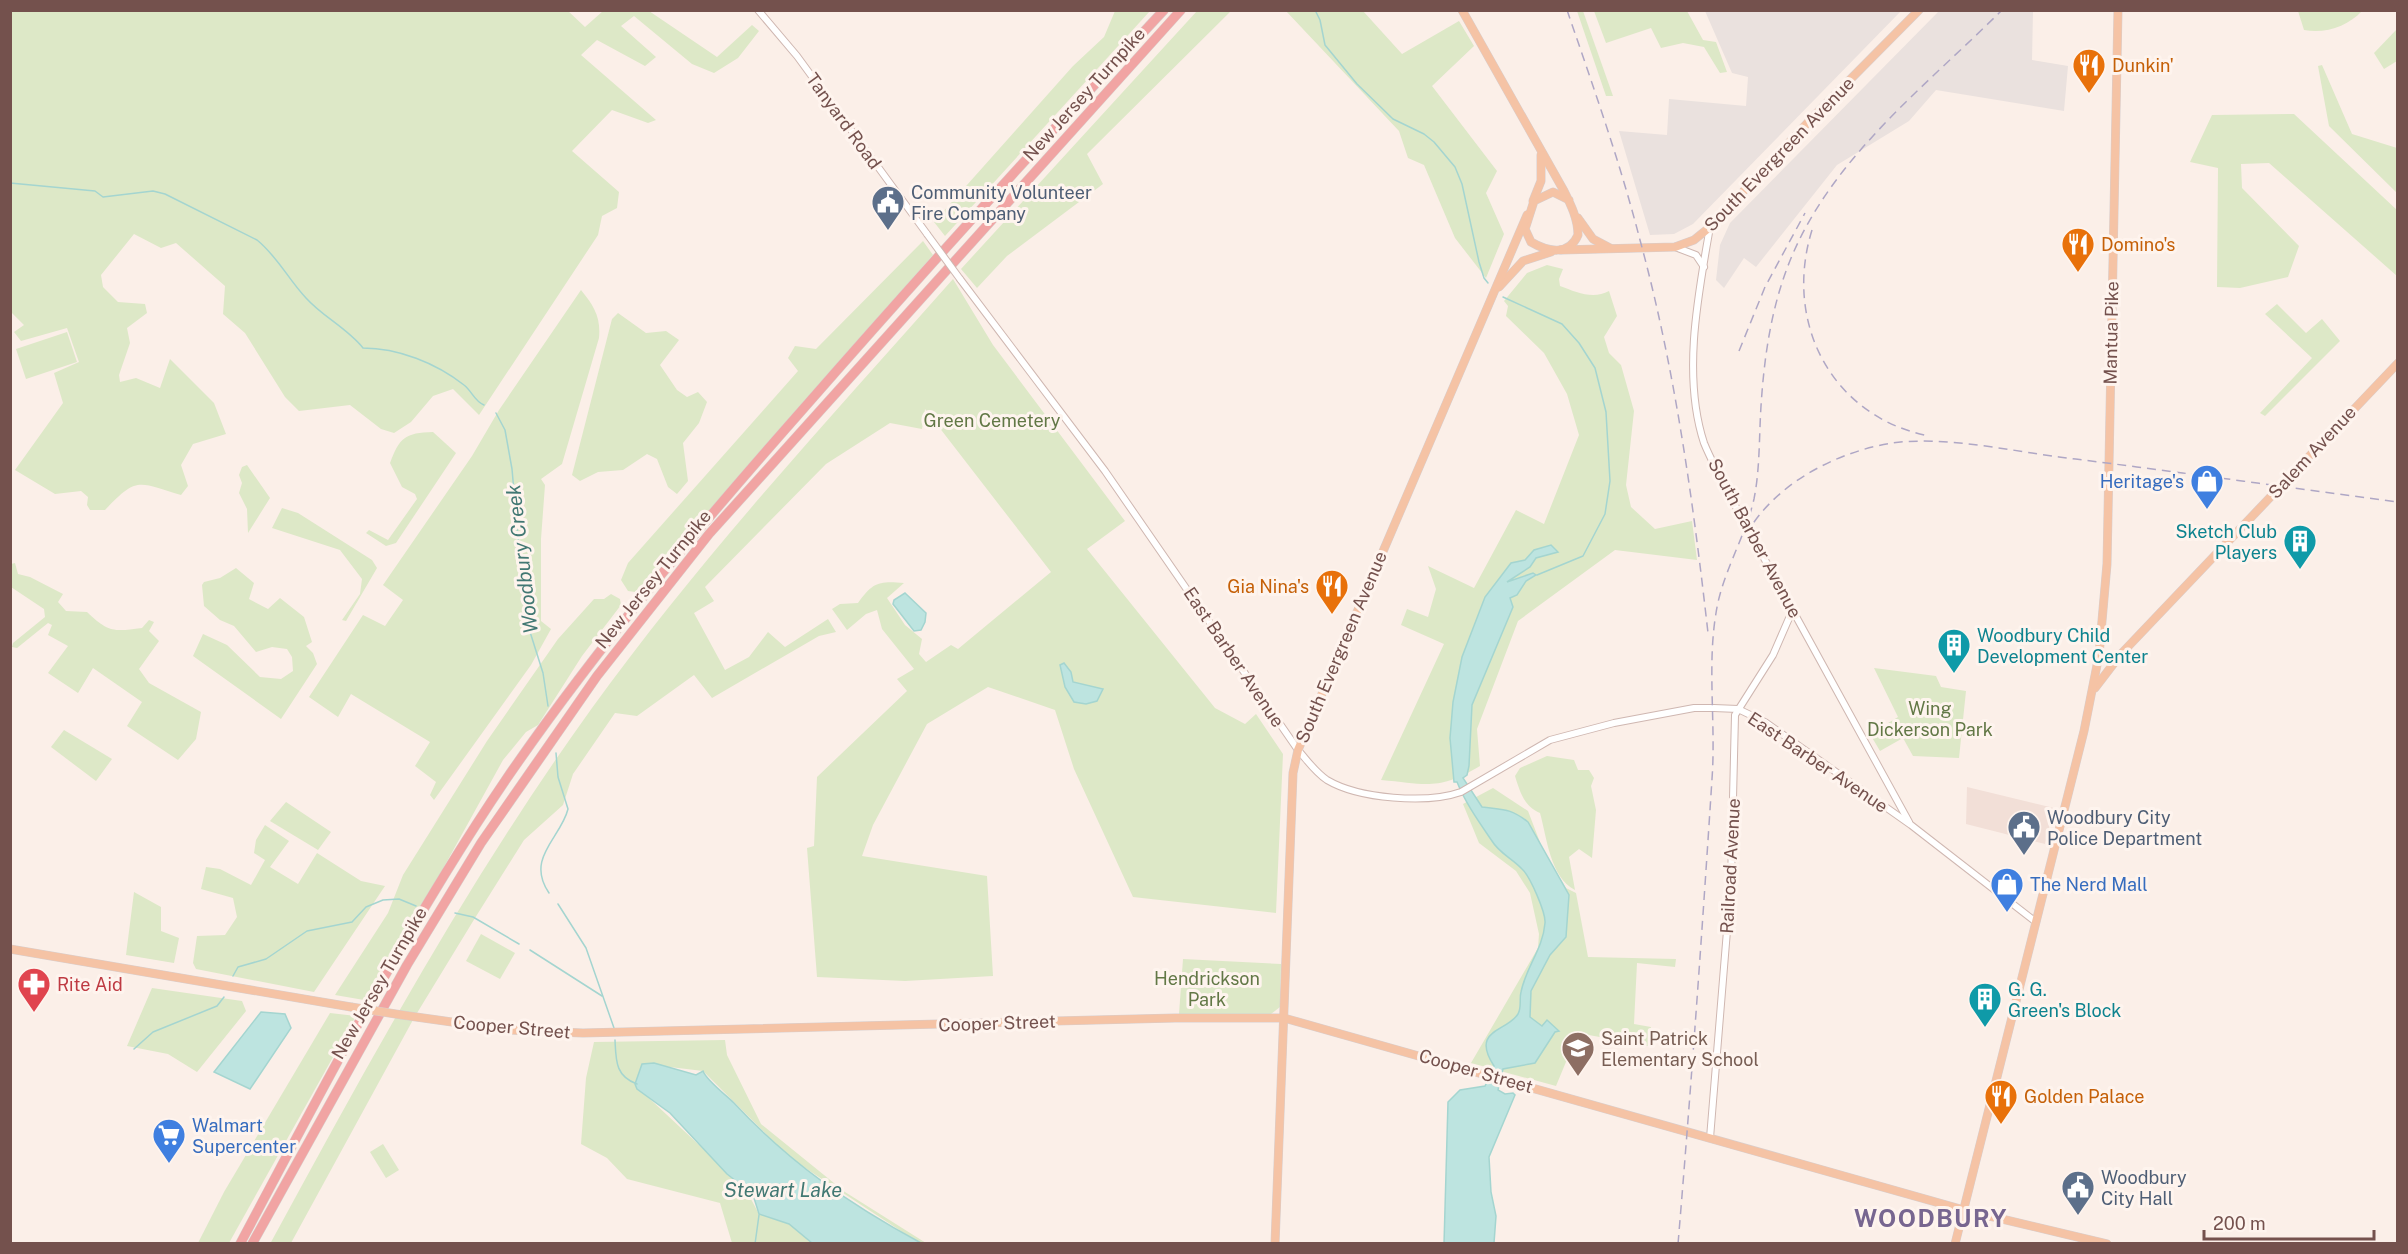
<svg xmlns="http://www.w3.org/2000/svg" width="2408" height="1254" font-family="'Public Sans',sans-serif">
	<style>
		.residential { fill: #f2dfd7 }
		.industrial { fill: #eae1de }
		.green { fill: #dde8c7 }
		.water { fill: #bde4e0; stroke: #a4d5d0; stroke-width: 1.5 }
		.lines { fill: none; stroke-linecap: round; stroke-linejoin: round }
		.stream { stroke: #a4d5d0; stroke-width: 1.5 }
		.minor-casing { stroke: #cfb7b1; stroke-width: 8 }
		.major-casing { stroke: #d8cecd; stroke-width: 9 }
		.highway-casing { stroke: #d8cecd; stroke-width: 10 }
		.minor { stroke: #fff; stroke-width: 6 }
		.major { stroke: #f5c3a5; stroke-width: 8 }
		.highway { stroke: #f1a4a3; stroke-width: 9 }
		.rail { stroke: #afa7c5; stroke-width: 1.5; stroke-dasharray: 9 6; stroke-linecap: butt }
		.minor-bridge-casing { stroke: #cfb7b1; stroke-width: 8; stroke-linecap: butt }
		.major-bridge-casing { stroke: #d8cecd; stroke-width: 9; stroke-linecap: butt }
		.minor-bridge { stroke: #fff; stroke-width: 6 }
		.major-bridge { stroke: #f5c3a5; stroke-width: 8 }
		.labels { text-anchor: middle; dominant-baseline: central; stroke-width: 6; stroke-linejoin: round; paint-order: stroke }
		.food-label { font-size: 18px; fill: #c56008; stroke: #fef4ee; text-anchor: start }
		.street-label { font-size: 18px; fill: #74514d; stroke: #fef4ee }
		.service-label { font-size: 18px; fill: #4e5e75; stroke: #fef4ee; text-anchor: start }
		.park-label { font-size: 18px; fill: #627846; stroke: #fef4ee }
		.shop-label { font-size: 18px; fill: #366cbe; stroke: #fef4ee; text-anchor: start }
		.culture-label { font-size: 18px; fill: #0d838f; stroke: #fef4ee; text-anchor: start }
		.health-label { font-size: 18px; fill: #be3a42; stroke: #fef4ee; text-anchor: start }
		.education-label { font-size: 18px; fill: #785e54; stroke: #fef4ee; text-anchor: start }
		.water-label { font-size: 20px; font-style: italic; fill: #427873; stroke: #fef4ee }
		.district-label { font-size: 24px; font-weight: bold; letter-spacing: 1.5px; fill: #776690; stroke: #fef4ee }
	</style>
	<rect width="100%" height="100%" fill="#fbefe8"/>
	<polygon class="residential" points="1967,787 2054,808 2045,844 1966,824"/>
	<g class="industrial">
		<polygon points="1705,11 1901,11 1693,224 1674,234 1650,235 1619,131 1667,135 1669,99 1746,106 1748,77 1732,73"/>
		<polygon points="1939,11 2033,11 2032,60 2068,66 2064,111 1936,90 1909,121 1837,165 1756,267 1744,258 1724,288 1716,280 1720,245 1730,223"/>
	</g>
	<g class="green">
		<path d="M567,10L585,27L603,11H649L717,57L752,25L759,31L738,58L714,73L692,64L634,16L621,26L656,57L645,66L597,40L581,55L656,120L648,123L612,110L572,151L619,192L617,208L602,216L598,235L479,415L453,389L433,396L411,422L394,433L381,429L350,405L299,411L285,397L245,333L223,314L225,286L176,243L161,248L134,234L101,275L103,287L118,302L145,304L147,313L127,328L130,343L119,375L120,382L136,378L160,388L170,359L214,403L226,434L193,444L181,465L188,486L181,495C138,482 137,476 105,510H90L87,505L88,497L81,491L55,494L15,470L63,403L54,373L79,362L67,328L21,341L14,332L24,325L10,311L11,11Z"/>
		<polygon points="1115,11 1150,11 945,236 934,222 1073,66 1104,37"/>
		<polygon points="1197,11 1231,11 1087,154 1103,184 1007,256 977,288 961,269"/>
		<polygon points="1286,11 1363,11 1402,54 1459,21 1474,46 1432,86 1497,171 1486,193 1504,234 1486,278 1455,238 1424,165 1408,158 1399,131"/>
		<polygon points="1577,11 1583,11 1613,96 1606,96"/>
		<polygon points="1594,11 1687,11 1703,40 1716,42 1727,72 1720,73 1704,47 1683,43 1661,48 1651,28 1606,43"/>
		<path d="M2298,11V10L2362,11C2348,26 2326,34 2304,30Z"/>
		<polygon points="2397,29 2397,61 2384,69 2374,53"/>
		<polygon points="2322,65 2352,134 2397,148 2397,193 2329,126 2318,66"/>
		<polygon points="2294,114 2397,210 2397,276 2269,163 2241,164 2242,188 2299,246 2288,277 2240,288 2217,287 2218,168 2190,162 2212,115"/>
		<polygon points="923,241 933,255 656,571 635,592 628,591 621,580 628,563 798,371 788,358 795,346 816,349"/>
		<path d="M1547,265L1563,269L1559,279L1560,286C1576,292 1593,300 1609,291L1617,316L1604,337L1609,353L1621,365L1634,411L1626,485L1631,507L1655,529L1692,521L1697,560L1615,550L1518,621L1477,729L1480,766C1438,791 1427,784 1381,780L1444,644L1401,625L1407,609L1428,617L1436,589L1428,566L1474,588L1516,510L1544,524L1579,435L1567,394L1544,353L1506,316L1508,306L1504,301L1527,273Z"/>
		<path d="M953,279L993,345L1125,521L1087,549L1215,708L1245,724L1256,714L1283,754L1276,913L1133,897L1074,769L1055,710L988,687L927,724L873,825L862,856L987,876L993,976L905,981L817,977L807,848L814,846L817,777L907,691L897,679L914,669L882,629L877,610L866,614L847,630L832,609L840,604L858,603C873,582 879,581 904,583L887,598L905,625L922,639L919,654L926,662L951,645L958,649L1051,572L925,409L922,429L890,423L826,464L705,587L714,601L694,613L725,670L749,657L768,632L785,647L828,619L836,632L819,636L712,698L694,675L637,716L615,713L573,774L563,805L524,840L475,918L414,1018L291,1243L270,1244C370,1060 470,877 592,708C702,556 829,419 953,279Z"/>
		<path d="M581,290C594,306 601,317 599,338L562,464L541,479L545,485L541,539V621L551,629L531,665L434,800L430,795L436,782L415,766L430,742L351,694L338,717L309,697L363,615L385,626L403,600L383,585L472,456L499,410Z"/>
		<polygon points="2277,304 2306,333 2322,319 2340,341 2265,416 2260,413 2312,358 2265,314"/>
		<polygon points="618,313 646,333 666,331 679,340 660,365 677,390 687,397 698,392 707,402 699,423 683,443 688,481 677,494 668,487 657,459 647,454 623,470 598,472 580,481 572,475 612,319"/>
		<polygon points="67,332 77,362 26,379 16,349"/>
		<path d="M433,432L456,453L396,543L386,546L366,533L369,530L388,540L417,499L415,494L402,487L390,463C400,437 405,433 433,432Z"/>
		<polygon points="247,465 270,498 248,533 247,509 239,493 242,483 239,475 242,467"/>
		<polygon points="282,508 298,513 372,560 377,568 346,621 342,620 360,594 362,579 340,550 272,528"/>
		<path d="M15,563L18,574L30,577L63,594L58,602L66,611L87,612C108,632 113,632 142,628L149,620L154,622L149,631L159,641L139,669L149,683L201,712L196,739L178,760L127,726L142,702L93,668L78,693L48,673L68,646L48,635L52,625L48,623L17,648L12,647L13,643L45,617L44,609L11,587V564Z"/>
		<polygon points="236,568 254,583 249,599 268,609 280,598 304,617 312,642 306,646 313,653 317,664 281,719 193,656 203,634 227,645 260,677 281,679 293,671 292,657 287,649 272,647 256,652 234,626 220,620 204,606 202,585 204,582 220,578"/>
		<polygon points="611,594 620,599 621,605 582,656 538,725 526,732 503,760 429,894 364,1000 335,995 388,913 403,875 487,741 558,639 594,599 604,599"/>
		<polygon points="1874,668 1936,676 1941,687 1966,691 1959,758 1913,756 1903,738 1880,751 1870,734 1898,717"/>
		<polygon points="64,730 112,759 96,781 51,747"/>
		<path d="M1547,756L1574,760L1578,770H1589L1594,778L1591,786L1596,810L1592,858L1579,849L1569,857L1575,890C1550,877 1547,838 1540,813C1524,806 1520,792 1515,776L1520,768Z"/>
		<polygon points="1493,788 1528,811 1543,850 1566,888 1576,893 1588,957 1676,959 1675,967 1637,963 1634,1024 1651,1027 1648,1046 1578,1033 1556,1086 1471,1063 1538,948 1539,934 1530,893 1516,871 1479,843 1463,804"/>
		<polygon points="286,802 331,832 318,850 270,821"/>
		<polygon points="265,825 289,841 270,867 298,884 317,853 361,881 385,886 314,992 196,969 193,963 197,936 225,935 237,917 233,898 201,889 206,867 220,869 251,885 265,860 254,853 256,840"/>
		<polygon points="134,892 161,907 161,931 179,938 174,963 126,955"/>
		<polygon points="481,934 515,953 500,979 466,961"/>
		<polygon points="1183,959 1281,964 1280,1007 1271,1014 1181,1017 1179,1014"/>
		<polygon points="152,988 242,1001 246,1011 197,1072 168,1054 127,1046"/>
		<polygon points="330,1013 356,1016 229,1243 198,1243 224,1192"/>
		<polygon points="725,1040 727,1055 761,1124 845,1192 926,1243 919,1243 790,1158 703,1071 645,1064 635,1085 745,1188 759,1214 789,1224 814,1243 732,1243 720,1203 627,1179 607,1158 581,1144 586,1078 594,1042"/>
		<polygon points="383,1144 399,1170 386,1178 370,1152"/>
	</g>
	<g class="water">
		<path d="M1551,545L1558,552L1536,558L1530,567L1507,582L1533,573L1536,575L1526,581L1517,595L1510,598L1513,607L1472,705L1469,766L1467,775L1463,778L1482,807C1504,810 1510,808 1528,822L1569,895L1566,937L1550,955L1531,991L1530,1017L1542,1026L1547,1020L1559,1031L1555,1032L1535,1063L1503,1069L1498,1090L1505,1094L1513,1093L1515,1095L1489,1157L1491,1192L1496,1216L1494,1243L1444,1244L1448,1102L1460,1090L1485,1086L1494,1066C1470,1029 1507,1032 1518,1014C1522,1007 1519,999 1521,992C1526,967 1543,949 1545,923C1546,913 1530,876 1522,869C1513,859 1499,853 1492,841C1479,822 1466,804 1457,782H1454L1450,738L1453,702L1462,657L1485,597L1511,563L1525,560L1534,550Z"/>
		<polygon points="905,593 926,613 925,622 921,630 914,631 893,604 894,600"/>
		<polygon points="1064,663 1071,672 1073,682 1103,689 1097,701 1086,704 1074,702 1065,687 1060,665"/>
		<polygon points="261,1012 285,1014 291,1028 250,1089 214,1072"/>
		<path d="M654,1063L696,1075L703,1071C706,1080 727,1096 734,1103C790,1163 849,1204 921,1243H812L789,1224L759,1214L754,1198L745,1188L727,1174L670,1113L637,1089L635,1084L642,1064Z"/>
	</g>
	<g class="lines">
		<g class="stream">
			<polyline points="1315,10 1320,20 1325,45 1357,84 1393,119 1424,134 1434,142 1455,167 1462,184 1479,262 1484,278 1488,283"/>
			<path d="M10,183L95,191L103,197L153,191L165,194L257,240C278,257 288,279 306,298C323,317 347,328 363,348C398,348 436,363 464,385C472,391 474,401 484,405"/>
			<polyline points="1503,297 1562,324 1579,343 1595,368 1606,412 1610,481 1605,514 1583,556 1537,575"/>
			<polyline points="496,413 505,430 512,469 525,616 543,673 548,706"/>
			<path d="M549,893C525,858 561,838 568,809L558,777L556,753"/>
			<polyline points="558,904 586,948 614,1028"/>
			<polyline points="455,913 473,917 519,944"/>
			<polyline points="530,950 602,996"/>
			<polyline points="233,976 238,967 266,959 307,931 352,922 366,907 383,900 399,899 416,906"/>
			<path d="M615,1040C616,1060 615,1076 637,1084"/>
			<polyline points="134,1049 153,1032 217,1006 224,997"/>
			<polyline points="755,1244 759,1215"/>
		</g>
		<defs>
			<g id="minor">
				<polyline points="758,10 797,56 927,234"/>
				<path d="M1710,227C1698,295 1682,376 1704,443C1710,458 1719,474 1726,489L1909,822"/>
				<polyline points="1675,247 1696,255 1704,267"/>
				<path d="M960,279L1105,471L1298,750C1307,760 1315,772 1327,780C1359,799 1427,804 1461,792L1550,740L1614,723L1694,708H1714L1738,709L1765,722L1911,825L2036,922"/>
				<polyline points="1710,1138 1731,882 1735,715 1773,655 1793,609"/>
			</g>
			<g id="major">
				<path d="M1462,10L1564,191C1571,205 1578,219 1578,235C1569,256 1548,252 1531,242L1525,229L1534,201L1553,192L1569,200"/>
				<polyline points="1533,201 1541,181 1541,155"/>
				<polyline points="1578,218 1593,239 1610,248"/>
				<polyline points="1561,250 1675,247 1694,240 1710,227 1813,117 1919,10"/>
				<polyline points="1499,287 1523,261 1551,252"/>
				<polyline points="2099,655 2117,660"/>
				<polyline points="2095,688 2121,654 2398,363"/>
				<polyline points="10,949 351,1007"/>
				<polyline points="402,1015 509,1030 583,1033 1175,1018 1284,1018 1964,1210 2107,1244"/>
				<polyline points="1275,1244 1293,773 1298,750 1527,215"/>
				<polyline points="1955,1244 2084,731 2099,655 2107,564 2118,10"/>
			</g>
			<g id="highway">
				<path d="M240,1244C324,1086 407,925 507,778C597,647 699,527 804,408C922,273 1042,141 1164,10"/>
				<polyline points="252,1244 407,965 481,843 597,676 709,534 1181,10"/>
			</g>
		</defs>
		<use href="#minor" class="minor-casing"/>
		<use href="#major" class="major-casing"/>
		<use href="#highway" class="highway-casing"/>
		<use href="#minor" class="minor"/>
		<use href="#major" class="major"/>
		<use href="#highway" class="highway"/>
		<g class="rail">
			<path d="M1567,10C1593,86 1620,162 1640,240C1675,369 1693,500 1708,633"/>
			<path d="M1812,230C1783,323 1832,417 1929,436"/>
			<polyline points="1739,351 1765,287 1805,213"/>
			<path d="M1746,535C1774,484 1836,452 1892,443C1943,436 2007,450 2059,457C2172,471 2285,487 2398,502"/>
			<path d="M1678,1244C1691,1089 1702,934 1712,779C1716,724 1707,667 1716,613C1722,573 1745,538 1754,499C1760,469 1759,437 1761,406C1765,344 1775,283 1806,227C1852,142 1934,78 2002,10"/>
		</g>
		<defs>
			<polyline id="minor-bridge" points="927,234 960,279"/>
			<polyline id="major-bridge" points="351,1007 402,1015"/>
		</defs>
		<use href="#minor-bridge" class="minor-bridge-casing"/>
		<use href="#major-bridge" class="major-bridge-casing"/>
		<use href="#minor-bridge" class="minor-bridge"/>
		<use href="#major-bridge" class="major-bridge"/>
	</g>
	<defs>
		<symbol id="restaurant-pin" viewBox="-11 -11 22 30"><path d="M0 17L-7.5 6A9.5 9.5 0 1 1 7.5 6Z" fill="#e8710a" stroke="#fef4ee"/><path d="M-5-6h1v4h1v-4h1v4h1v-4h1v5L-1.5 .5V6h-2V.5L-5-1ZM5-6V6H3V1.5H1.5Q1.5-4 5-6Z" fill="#fff"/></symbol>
		<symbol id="civic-pin" viewBox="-11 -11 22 30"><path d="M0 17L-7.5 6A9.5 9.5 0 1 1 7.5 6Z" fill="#5c6f8a" stroke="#fef4ee"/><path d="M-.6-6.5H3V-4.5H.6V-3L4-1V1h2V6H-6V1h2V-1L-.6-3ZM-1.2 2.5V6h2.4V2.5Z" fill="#fff"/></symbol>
		<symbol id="shop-pin" viewBox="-11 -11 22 30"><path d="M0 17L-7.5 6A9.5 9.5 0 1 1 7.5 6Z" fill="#3f7fe0" stroke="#fef4ee"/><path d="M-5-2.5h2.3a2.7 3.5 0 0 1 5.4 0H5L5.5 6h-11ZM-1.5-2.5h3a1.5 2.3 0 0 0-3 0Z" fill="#fff"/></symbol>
		<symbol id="building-pin" viewBox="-11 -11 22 30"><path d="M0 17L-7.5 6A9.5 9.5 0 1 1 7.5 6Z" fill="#0f9aa8" stroke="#fef4ee"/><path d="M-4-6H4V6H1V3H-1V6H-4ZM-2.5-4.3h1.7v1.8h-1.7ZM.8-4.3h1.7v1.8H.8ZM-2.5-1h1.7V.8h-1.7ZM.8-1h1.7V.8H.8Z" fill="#fff"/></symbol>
		<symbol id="pharmacy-pin" viewBox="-11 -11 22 30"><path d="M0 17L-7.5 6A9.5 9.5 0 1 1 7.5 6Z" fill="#e0444e" stroke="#fef4ee"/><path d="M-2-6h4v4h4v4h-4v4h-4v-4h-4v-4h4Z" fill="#fff"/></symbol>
		<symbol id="school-pin" viewBox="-11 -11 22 30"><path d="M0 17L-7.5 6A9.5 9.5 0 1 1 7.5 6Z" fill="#8d6e63" stroke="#fef4ee"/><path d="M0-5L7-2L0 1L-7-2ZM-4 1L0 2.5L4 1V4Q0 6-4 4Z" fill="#fff"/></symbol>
		<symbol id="supermarket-pin" viewBox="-11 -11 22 30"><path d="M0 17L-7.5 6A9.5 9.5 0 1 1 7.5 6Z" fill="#3f7fe0" stroke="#fef4ee"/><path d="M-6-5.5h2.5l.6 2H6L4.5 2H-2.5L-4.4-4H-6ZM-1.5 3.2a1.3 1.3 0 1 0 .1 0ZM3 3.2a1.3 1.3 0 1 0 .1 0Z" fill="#fff"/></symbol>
	</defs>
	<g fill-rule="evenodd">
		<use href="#restaurant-pin" x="2070" y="46" width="38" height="52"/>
		<use href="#civic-pin" x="869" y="183" width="38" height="52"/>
		<use href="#restaurant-pin" x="2059" y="225" width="38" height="52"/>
		<use href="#shop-pin" x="2188" y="462" width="38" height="52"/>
		<use href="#building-pin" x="2281" y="522" width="38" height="52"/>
		<use href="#restaurant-pin" x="1313" y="567" width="38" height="52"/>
		<use href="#building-pin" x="1935" y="626" width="38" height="52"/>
		<use href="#civic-pin" x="2005" y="808" width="38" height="52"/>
		<use href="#shop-pin" x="1988" y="865" width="38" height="52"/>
		<use href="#pharmacy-pin" x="15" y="965" width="38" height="52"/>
		<use href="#building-pin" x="1966" y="980" width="38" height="52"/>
		<use href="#school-pin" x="1559" y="1029" width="38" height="52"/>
		<use href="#restaurant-pin" x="1982" y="1077" width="38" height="52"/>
		<use href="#supermarket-pin" x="150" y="1116" width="38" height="52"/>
		<use href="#civic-pin" x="2059" y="1168" width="38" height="52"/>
	</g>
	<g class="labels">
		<g class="food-label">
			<text x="2112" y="65">Dunkin'</text>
			<text x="2101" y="244">Domino's</text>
			<text x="1309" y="586" text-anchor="end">Gia Nina's</text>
			<text x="2024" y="1096">Golden Palace</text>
		</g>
		<g class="street-label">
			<text transform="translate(1084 94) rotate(-48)">New Jersey Turnpike</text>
			<text transform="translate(844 121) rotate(54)">Tanyard Road</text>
			<text transform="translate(1779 154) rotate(-46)">South Evergreen Avenue</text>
			<text transform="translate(2111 333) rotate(-89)">Mantua Pike</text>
			<text transform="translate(2312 452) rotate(-47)">Salem Avenue</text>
			<text transform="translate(1755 538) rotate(62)">South Barber Avenue</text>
			<text transform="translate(653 579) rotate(-51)">New Jersey Turnpike</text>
			<text transform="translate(1341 647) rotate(-67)">South Evergreen Avenue</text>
			<text transform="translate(1234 657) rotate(56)">East Barber Avenue</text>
			<text transform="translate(1818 762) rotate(34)">East Barber Avenue</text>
			<text transform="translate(1730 866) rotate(-87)">Railroad Avenue</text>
			<text transform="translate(379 983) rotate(-60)">New Jersey Turnpike</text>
			<text transform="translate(997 1023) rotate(-2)">Cooper Street</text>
			<text transform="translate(512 1027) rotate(5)">Cooper Street</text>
			<text transform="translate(1476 1071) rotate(16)">Cooper Street</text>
		</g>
		<g class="service-label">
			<text x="911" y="192">Community Volunteer<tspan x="911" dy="21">Fire Company</tspan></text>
			<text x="2047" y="817">Woodbury City<tspan x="2047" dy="21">Police Department</tspan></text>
			<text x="2101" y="1177">Woodbury<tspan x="2101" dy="21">City Hall</tspan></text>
		</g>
		<g class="park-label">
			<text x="992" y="420">Green Cemetery</text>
			<text x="1930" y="708">Wing<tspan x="1930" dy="21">Dickerson Park</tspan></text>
			<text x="1207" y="978">Hendrickson<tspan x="1207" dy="21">Park</tspan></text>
		</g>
		<g class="shop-label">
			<text x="2184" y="481" text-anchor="end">Heritage's</text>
			<text x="2030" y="884">The Nerd Mall</text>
			<text x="192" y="1125">Walmart<tspan x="192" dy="21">Supercenter</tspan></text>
		</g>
		<g class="culture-label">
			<text x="2277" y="531" text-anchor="end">Sketch Club<tspan x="2277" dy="21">Players</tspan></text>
			<text x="1977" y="635">Woodbury Child<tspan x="1977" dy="21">Development Center</tspan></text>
			<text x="2008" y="989">G. G.<tspan x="2008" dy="21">Green's Block</tspan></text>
		</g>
		<g class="health-label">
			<text x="57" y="984">Rite Aid</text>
		</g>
		<g class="education-label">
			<text x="1601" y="1038">Saint Patrick<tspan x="1601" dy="21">Elementary School</tspan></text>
		</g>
		<g class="water-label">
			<text transform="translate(522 559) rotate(-97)">Woodbury Creek</text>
			<text x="783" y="1190">Stewart Lake</text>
		</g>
		<g class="district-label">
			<text x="1931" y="1218">WOODBURY</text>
		</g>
	</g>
	<rect width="2408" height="1254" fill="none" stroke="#74514d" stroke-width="24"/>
	<path d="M2204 1230v9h170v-9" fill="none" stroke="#74514d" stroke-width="3"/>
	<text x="2213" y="1230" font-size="18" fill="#74514d" stroke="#fef4ee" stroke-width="4.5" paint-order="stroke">200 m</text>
</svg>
